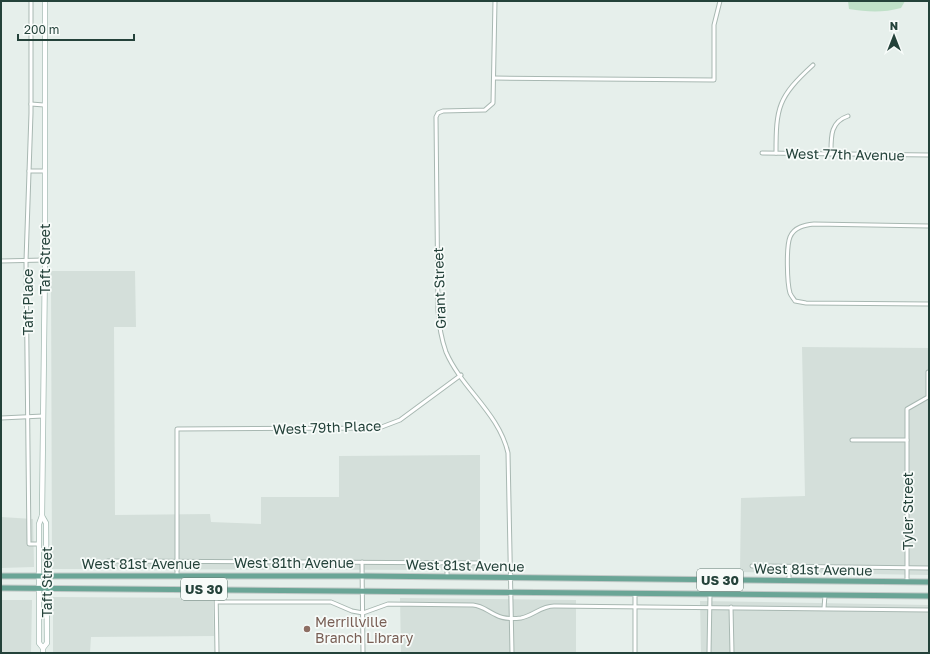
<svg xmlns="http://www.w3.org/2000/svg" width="930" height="654" font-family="'Golos Text',sans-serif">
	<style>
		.built { fill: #d4dfda }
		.green { fill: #bfe0c8 }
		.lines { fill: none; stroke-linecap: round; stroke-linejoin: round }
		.minor-casing { stroke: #a8b8b2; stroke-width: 5 }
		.secondary-casing { stroke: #a4bbb3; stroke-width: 6 }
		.primary-casing { stroke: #c2cac8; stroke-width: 7 }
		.minor { stroke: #fff; stroke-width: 3 }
		.secondary { stroke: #fff; stroke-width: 4.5 }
		.primary { stroke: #6aa596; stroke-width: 5 }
		.education-dot { fill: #8d6e63; stroke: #f7fbf9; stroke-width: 1.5 }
		.labels { text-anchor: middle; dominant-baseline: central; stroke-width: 3.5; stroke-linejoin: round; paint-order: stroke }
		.shield { fill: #f7fbf9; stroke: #637a73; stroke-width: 1 }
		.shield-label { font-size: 13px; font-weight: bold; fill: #24423a }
		.street-label { font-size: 14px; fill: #24423a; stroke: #f7fbf9 }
		.education-label { font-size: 14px; fill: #785e54; stroke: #f7fbf9; text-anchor: start }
	</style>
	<rect width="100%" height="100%" fill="#e6efeb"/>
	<g class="built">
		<polygon points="51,271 135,271 136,327 114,327 115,515 210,514 211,522 261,524 261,497 339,497 339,456 480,455 480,570 52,569"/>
		<polygon points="802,347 929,348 929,575 740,572 741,498 805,496"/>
		<polygon points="1,517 33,519 34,567 1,568"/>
		<polygon points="53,597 213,598 214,636 91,637 90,653 53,653"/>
		<polygon points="400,598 576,600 576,653 401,653"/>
		<polygon points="1,600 32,600 31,653 1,653"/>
		<polygon points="700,601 929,605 929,653 701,653"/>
	</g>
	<path class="green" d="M848,1H905L901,8C883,13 867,12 849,9Z"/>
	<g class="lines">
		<defs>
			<g id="minor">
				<polyline points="31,1 31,113 26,261 29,544 39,544"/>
				<path d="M495,1L493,103L485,110L443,111L438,113L436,117L438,310C439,325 441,338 446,352C462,389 499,413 508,453L512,653"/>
				<polyline points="494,78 714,80 714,25 720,1"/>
				<polyline points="31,104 44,105"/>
				<polyline points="762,153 929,155"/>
				<path d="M776,153C776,107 778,97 813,65"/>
				<path d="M831,154C831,137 830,122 848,116"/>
				<polyline points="29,171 44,171"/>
				<path d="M929,226L814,224C805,225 794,227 790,237C786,247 787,283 790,293C791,296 794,299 795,301L806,303L929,304"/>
				<polyline points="1,261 45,260"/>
				<polyline points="1,418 43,416"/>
				<polyline points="852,440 907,440"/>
				<polyline points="108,561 480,563"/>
				<polyline points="362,562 363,653"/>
				<polyline points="447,563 447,577"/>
				<polyline points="752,566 929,568"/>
				<polyline points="789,567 789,580"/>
				<polyline points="177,575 177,429 379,428 400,420 461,375"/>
				<polyline points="907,582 907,409 928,397 928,372"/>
				<polyline points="216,589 217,653"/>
				<polyline points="635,593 635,653"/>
				<path d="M217,602H331L352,611L363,613L388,604L473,605C483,606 487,611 496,615C503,619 513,619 521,618C533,616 541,606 554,606L929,610"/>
				<polyline points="731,607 732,653"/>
				<polyline points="824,608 825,595"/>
				<polyline points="709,653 710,594"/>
			</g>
			<g id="secondary">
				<polyline points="42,516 46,523 47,643 43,648 43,653"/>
				<polyline points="43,648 39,643 39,524 42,516 45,260 45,1"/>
			</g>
			<g id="primary">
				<polyline points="1,576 362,576 929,582"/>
				<polyline points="1,588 929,596"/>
			</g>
		</defs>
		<use href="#minor" class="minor-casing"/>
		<use href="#secondary" class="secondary-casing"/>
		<use href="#primary" class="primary-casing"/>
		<use href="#minor" class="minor"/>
		<use href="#secondary" class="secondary"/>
		<use href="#primary" class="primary"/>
	</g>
	<circle class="education-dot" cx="307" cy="629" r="4"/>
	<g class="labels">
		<g class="shield">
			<rect x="697" y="569" width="46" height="22" rx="3"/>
			<rect x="181" y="578" width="46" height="22" rx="3"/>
		</g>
		<g class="shield-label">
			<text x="720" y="580">US 30</text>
			<text x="204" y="589">US 30</text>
		</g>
		<g class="street-label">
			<text transform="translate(845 154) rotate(1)">West 77th Avenue</text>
			<text transform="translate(44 259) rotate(-90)">Taft Street</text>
			<text transform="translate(439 288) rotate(-92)">Grant Street</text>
			<text transform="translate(27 302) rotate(-90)">Taft Place</text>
			<text transform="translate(327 427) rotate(-2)">West 79th Place</text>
			<text transform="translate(907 511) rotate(-90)">Tyler Street</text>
			<text x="294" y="562">West 81th Avenue</text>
			<text x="141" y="563">West 81st Avenue</text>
			<text transform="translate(465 565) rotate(1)">West 81st Avenue</text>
			<text transform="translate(813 569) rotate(1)">West 81st Avenue</text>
			<text transform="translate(46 582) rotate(-90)">Taft Street</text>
		</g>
		<g class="education-label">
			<text x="315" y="621">Merrillville<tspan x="315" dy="16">Branch Library</tspan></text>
		</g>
	</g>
	<rect width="930" height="654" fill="none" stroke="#24423a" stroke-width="4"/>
	<g transform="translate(894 36)" stroke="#f7fbf9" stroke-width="3" paint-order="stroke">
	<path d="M0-3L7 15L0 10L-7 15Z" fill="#24423a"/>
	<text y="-6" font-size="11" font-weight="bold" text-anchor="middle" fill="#24423a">N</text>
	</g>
	<path d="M18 34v6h116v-6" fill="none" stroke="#24423a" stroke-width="2"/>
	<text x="24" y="34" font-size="12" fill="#24423a" stroke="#f7fbf9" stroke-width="3" paint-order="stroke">200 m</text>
</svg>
